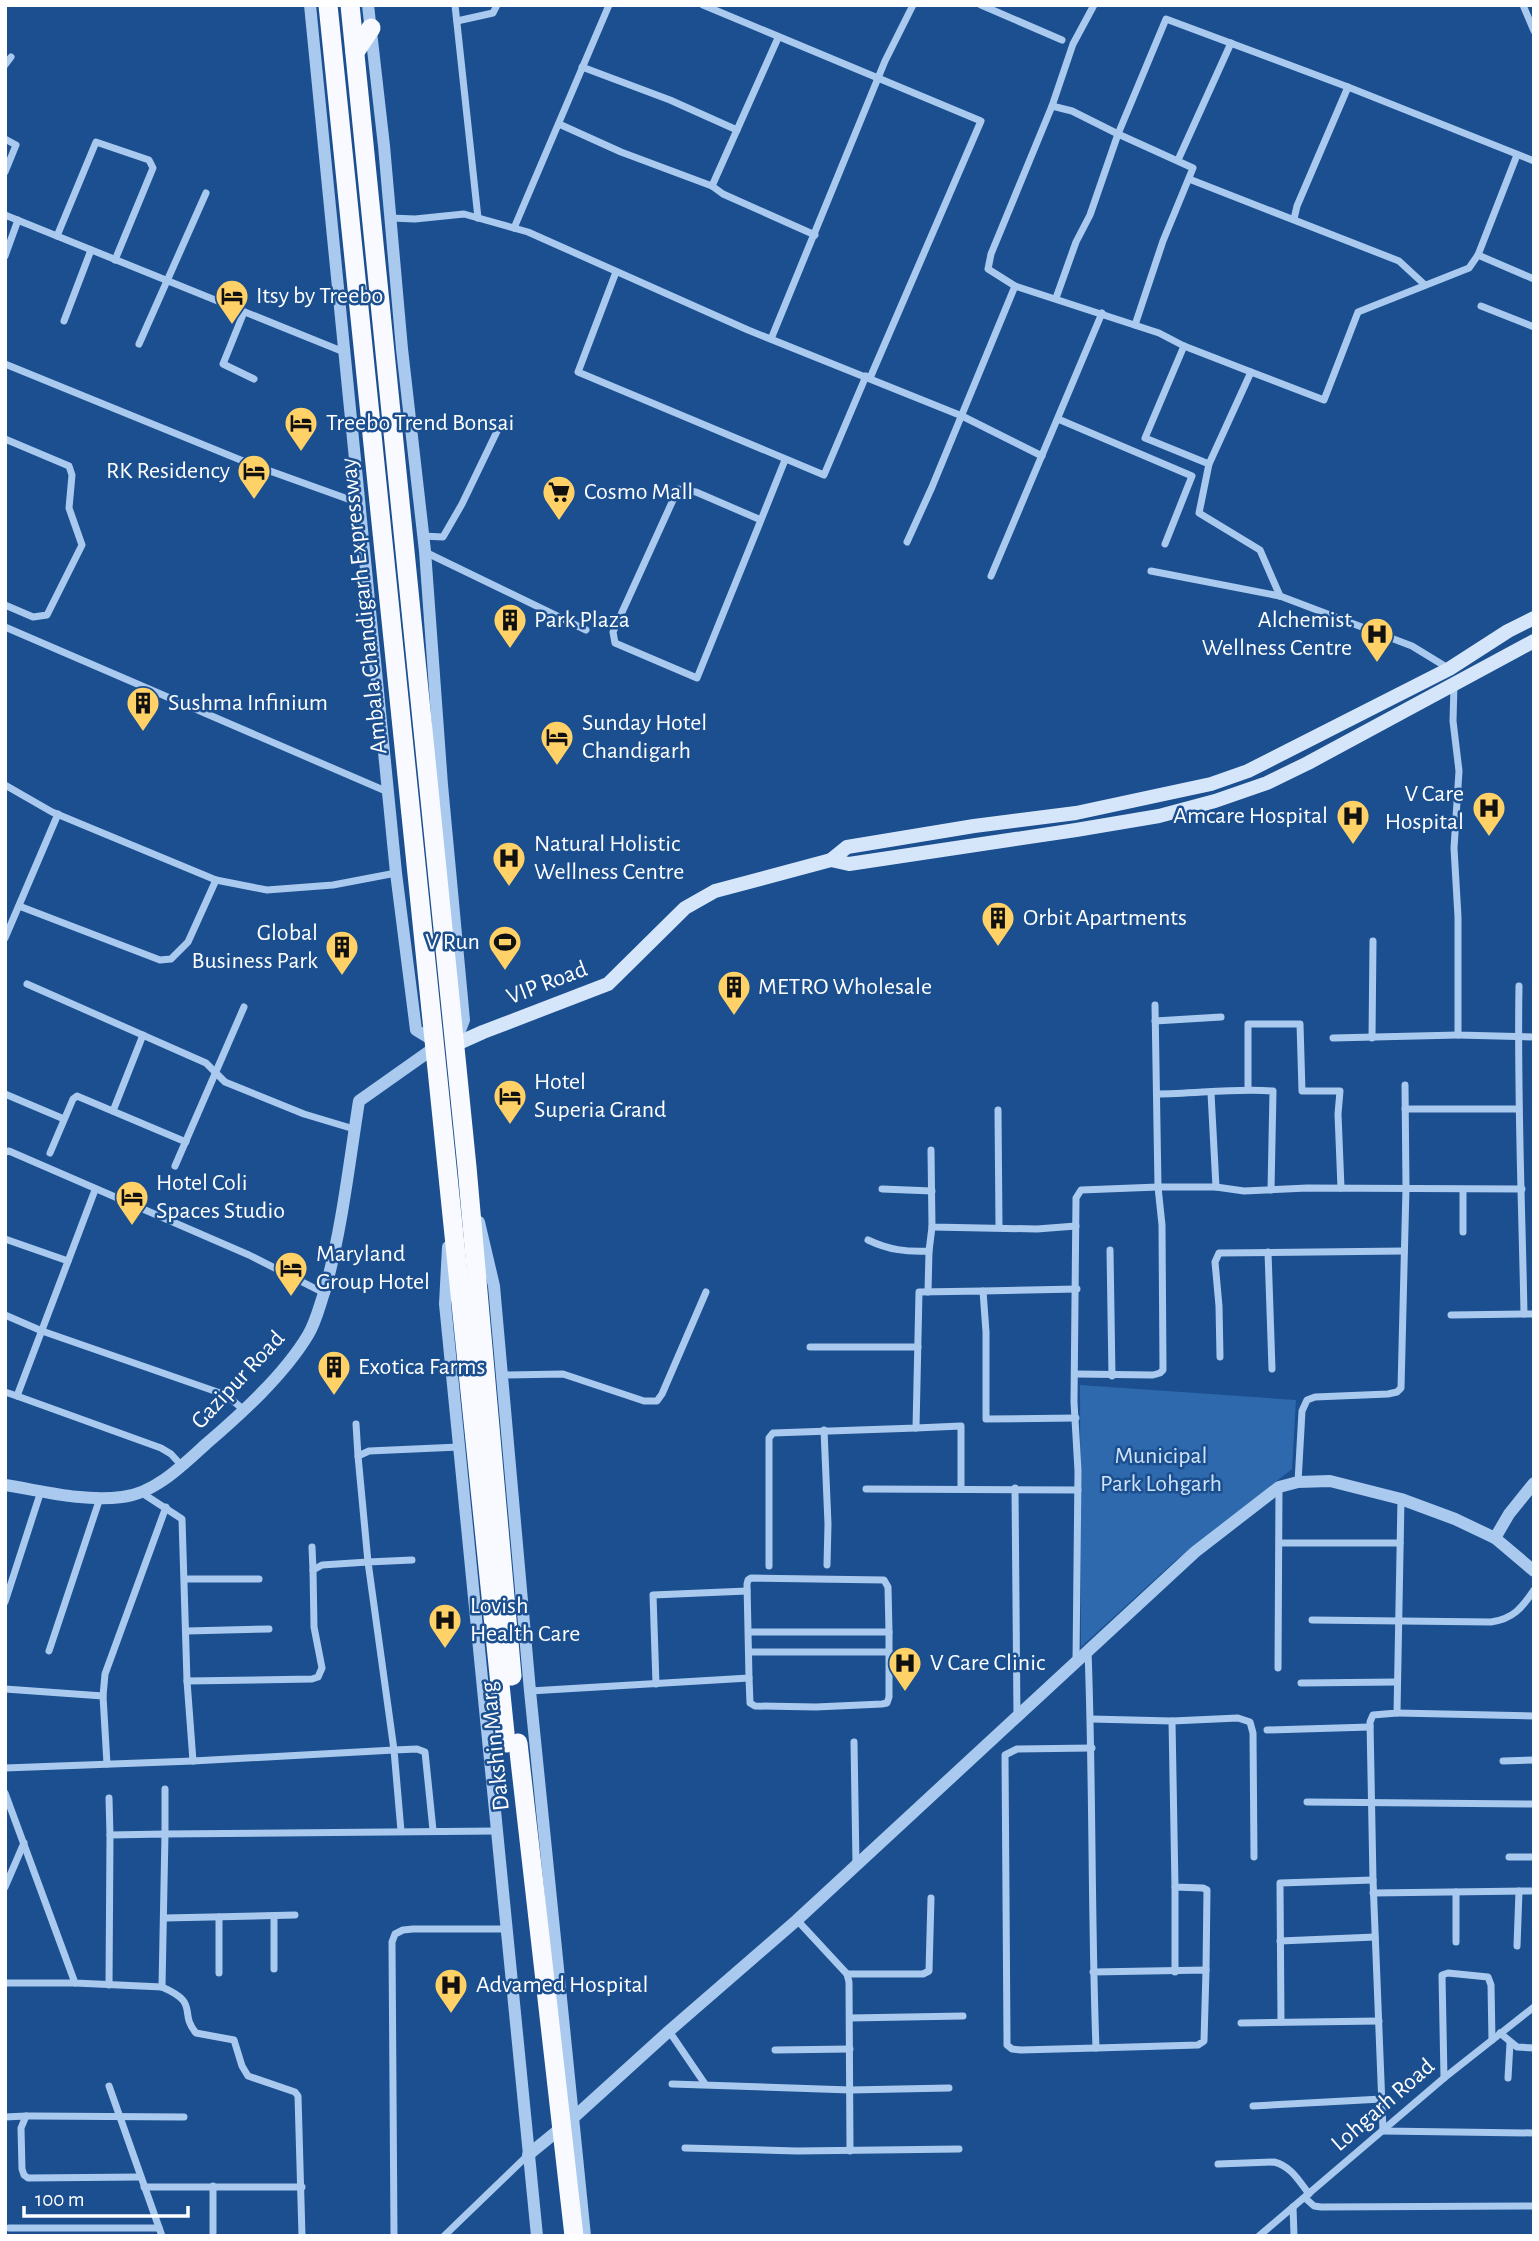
<svg xmlns="http://www.w3.org/2000/svg" width="1539" height="2241" font-family="'Alegreya Sans',sans-serif">
	<style>
		.green { fill: #2e69ad }
		.lines { fill: none; stroke-linecap: round; stroke-linejoin: round }
		.minor { stroke: #a9c9ee; stroke-width: 7 }
		.tertiary { stroke: #a9c9ee; stroke-width: 12 }
		.secondary { stroke: #d6e6fa; stroke-width: 14 }
		.trunk { stroke: #f8faff; stroke-width: 19 }
		.trunk-bridge { stroke: #f8faff; stroke-width: 19 }
		.labels { text-anchor: middle; dominant-baseline: central; stroke-width: 5; stroke-linejoin: round; paint-order: stroke }
		.poi-label { font-size: 24px; fill: #fff; stroke: #1b4f8f; text-anchor: start }
		.street-label { font-size: 24px; fill: #fff; stroke: #1b4f8f }
		.park-label { font-size: 24px; fill: #cfe3fa; stroke: #1b4f8f }
	</style>
	<rect width="100%" height="100%" fill="#1b4f8f"/>
	<polygon class="green" points="1080,1385 1296,1400 1292,1469 1175,1561 1081,1647"/>
	<g class="lines">
		<g class="minor">
			<polyline points="455,5 478,218"/>
			<polyline points="703,5 981,121 870,378"/>
			<polyline points="981,5 1062,40"/>
			<polyline points="1523,5 1534,31"/>
			<polyline points="457,21 493,13 497,5"/>
			<polyline points="5,65 11,57"/>
			<polyline points="582,67 670,100 737,130"/>
			<polyline points="1052,106 1073,44 1094,5"/>
			<polyline points="559,124 621,152 712,186 723,194 815,235"/>
			<polyline points="5,139 16,145 5,172"/>
			<polyline points="1178,160 1231,43"/>
			<polyline points="1189,179 1399,261 1425,285"/>
			<polyline points="712,186 778,38"/>
			<polyline points="5,215 344,352"/>
			<polyline points="391,218 415,219 464,214 528,232 748,330 962,416 1042,456"/>
			<polyline points="1294,219 1297,206 1348,87"/>
			<polyline points="514,228 609,5"/>
			<polyline points="57,236 96,142 149,160 153,168 115,260"/>
			<polyline points="1478,255 1517,155"/>
			<polyline points="5,256 18,220"/>
			<polyline points="616,272 578,372 824,475 866,376"/>
			<polyline points="1015,286 988,269 991,254 1052,106 1072,111 1118,134 1090,215 1076,242 1056,298"/>
			<polyline points="1481,306 1534,327"/>
			<polyline points="244,312 223,364 254,379"/>
			<polyline points="64,321 91,250"/>
			<polyline points="1135,325 1163,241 1193,168 1118,134 1166,19 1348,87 1534,161"/>
			<polyline points="771,339 885,61 913,5"/>
			<polyline points="139,344 206,193"/>
			<polyline points="1184,346 1145,438 1209,464"/>
			<polyline points="5,364 248,463 359,503"/>
			<polyline points="1251,372 1324,400 1358,312 1469,268 1478,255 1534,279"/>
			<polyline points="1058,419 1192,476 1165,544"/>
			<polyline points="5,439 69,466 72,475 69,508 82,545 47,615 33,617 5,605"/>
			<polyline points="761,520 697,678 615,643 613,632 678,489 696,492 761,520 785,460"/>
			<polyline points="423,536 443,537 462,504 502,421"/>
			<polyline points="907,542 932,487 1015,286 1159,333 1184,346 1251,372 1209,464 1199,513 1260,550 1280,596"/>
			<polyline points="425,552 586,630"/>
			<polyline points="1151,571 1280,596 1412,646 1448,668"/>
			<polyline points="991,576 1102,313"/>
			<polyline points="5,627 388,792"/>
			<polyline points="1454,685 1453,721 1459,771 1454,848 1458,917 1458,1035 1534,1037"/>
			<polyline points="5,785 52,812 216,880 267,890 333,885 396,873"/>
			<polyline points="19,906 160,960 171,959 188,942 216,880"/>
			<polyline points="5,938 58,814"/>
			<polyline points="27,984 206,1063 225,1082 304,1114 354,1129"/>
			<path d="M1519,986C1517,1096 1522,1205 1524,1314H1534"/>
			<polyline points="1155,1021 1221,1017"/>
			<polyline points="1333,1038 1458,1035"/>
			<polyline points="1372,1038 1373,941"/>
			<polyline points="1248,1089 1248,1024 1300,1024 1302,1091 1340,1091 1338,1114 1341,1188"/>
			<polyline points="1211,1093 1216,1187"/>
			<polyline points="5,1094 64,1119"/>
			<path d="M1157,1094C1195,1094 1234,1088 1273,1091L1271,1190"/>
			<polyline points="1405,1109 1519,1109"/>
			<polyline points="998,1110 999,1227"/>
			<polyline points="113,1111 143,1035"/>
			<polyline points="931,1150 932,1227 1037,1229 1076,1226"/>
			<polyline points="5,1152 9,1151 249,1255 324,1293"/>
			<polyline points="50,1153 73,1099 77,1096 186,1142"/>
			<polyline points="175,1166 244,1007"/>
			<polyline points="882,1189 932,1191"/>
			<polyline points="95,1190 17,1396 161,1448 171,1454 182,1466"/>
			<polyline points="1463,1232 1463,1190"/>
			<polyline points="5,1239 68,1261"/>
			<path d="M868,1240C889,1250 906,1252 929,1251L932,1227"/>
			<polyline points="1110,1250 1112,1376"/>
			<polyline points="1268,1252 1272,1369"/>
			<polyline points="983,1291 1077,1289"/>
			<polyline points="928,1292 929,1251"/>
			<polyline points="5,1315 42,1331 226,1395 244,1410"/>
			<polyline points="1451,1315 1524,1314"/>
			<polyline points="810,1347 918,1347"/>
			<polyline points="1220,1357 1219,1306 1215,1262 1219,1253 1404,1251"/>
			<polyline points="1076,1374 1153,1375 1160,1373 1163,1370 1162,1225 1158,1187 1155,1005"/>
			<polyline points="502,1375 563,1374 644,1401 657,1401 662,1394 706,1292"/>
			<polyline points="5,1392 17,1396"/>
			<polyline points="356,1424 358,1456"/>
			<polyline points="916,1428 961,1426 961,1488"/>
			<polyline points="824,1430 828,1524 827,1565"/>
			<polyline points="1298,1482 1302,1411 1307,1400 1315,1397 1388,1394 1397,1392 1401,1388 1406,1188 1405,1085"/>
			<polyline points="1015,1488 1017,1718"/>
			<polyline points="866,1489 1078,1490"/>
			<polyline points="142,1493 182,1519 187,1681 312,1679 318,1677 322,1668 314,1627 313,1570 322,1565 368,1562 358,1456 369,1451 459,1447"/>
			<polyline points="1401,1499 1397,1713 1373,1715 1370,1722 1373,1880 1383,2131 1534,2133"/>
			<polyline points="1280,1543 1400,1543"/>
			<polyline points="312,1547 313,1570"/>
			<polyline points="769,1566 769,1438 773,1433 916,1428 919,1292 983,1291 986,1332 986,1419 1076,1418"/>
			<polyline points="185,1579 259,1579"/>
			<polyline points="5,1602 41,1491"/>
			<path d="M1312,1620L1491,1622C1513,1619 1522,1608 1534,1590"/>
			<polyline points="187,1631 269,1629"/>
			<polyline points="749,1632 889,1632 889,1652"/>
			<polyline points="49,1651 100,1498"/>
			<path d="M1088,1651C1093,1783 1091,1915 1096,2048L1198,2045L1204,2041L1206,1970L1093,1972"/>
			<polyline points="1076,1662 1078,1471 1074,1402 1076,1198 1081,1190 1158,1187 1216,1187 1244,1191 1307,1188 1522,1189"/>
			<polyline points="1278,1668 1279,1488"/>
			<polyline points="749,1678 750,1703 755,1706 816,1707 882,1704 887,1703 889,1697 889,1652 750,1652"/>
			<polyline points="187,1681 193,1761"/>
			<polyline points="1301,1683 1397,1682"/>
			<polyline points="656,1684 653,1595 747,1591"/>
			<polyline points="5,1689 103,1696"/>
			<polyline points="530,1691 749,1678 747,1584 748,1580 751,1578 884,1580 888,1587 889,1632"/>
			<polyline points="1397,1713 1534,1716"/>
			<polyline points="1091,1719 1172,1721 1238,1718 1250,1722 1253,1733 1254,1857"/>
			<polyline points="1172,1721 1175,1887 1203,1888 1207,1890 1206,1970"/>
			<polyline points="1267,1730 1370,1727"/>
			<polyline points="854,1742 856,1864"/>
			<polyline points="1092,1748 1017,1749 1005,1755 1007,2039 1007,2045 1012,2049 1021,2050 1096,2048"/>
			<polyline points="1503,1761 1534,1760"/>
			<polyline points="107,1764 103,1696 105,1674 166,1507"/>
			<polyline points="5,1768 193,1761 394,1750 368,1562 412,1560"/>
			<polyline points="165,1789 165,1834 496,1831"/>
			<path d="M5,1793L75,1983L162,1987C201,2004 178,2012 196,2033L234,2040L242,2066L248,2076L295,2092L298,2096L302,2236"/>
			<polyline points="109,1798 110,1835"/>
			<polyline points="1307,1802 1534,1804"/>
			<polyline points="401,1831 394,1750 417,1749 425,1752 433,1830"/>
			<polyline points="1509,1857 1534,1857"/>
			<polyline points="5,1887 24,1843"/>
			<polyline points="1175,1887 1175,1972"/>
			<polyline points="1456,1892 1456,1942"/>
			<polyline points="1373,1893 1534,1891"/>
			<polyline points="274,1916 274,1969"/>
			<polyline points="219,1917 219,1973"/>
			<polyline points="165,1918 295,1915"/>
			<polyline points="797,1920 847,1974 849,1982 850,2151"/>
			<polyline points="1280,1941 1375,1937"/>
			<polyline points="1517,1946 1519,1891"/>
			<polyline points="847,1974 923,1974 929,1971 931,1898"/>
			<polyline points="5,1983 75,1983"/>
			<polyline points="109,1985 110,1835 165,1834 162,1987"/>
			<polyline points="850,2018 963,2016"/>
			<polyline points="1281,2022 1280,1883 1373,1880"/>
			<polyline points="1241,2023 1379,2021"/>
			<polyline points="669,2031 705,2084"/>
			<polyline points="1500,2033 1517,2047 1534,2048"/>
			<polyline points="775,2050 850,2049"/>
			<polyline points="1444,2078 1442,1975 1448,1973 1488,1977 1491,1985 1492,2040"/>
			<polyline points="1508,2078 1510,2043"/>
			<polyline points="672,2084 850,2090 949,2088"/>
			<polyline points="109,2086 162,2236"/>
			<polyline points="1253,2106 1382,2099"/>
			<polyline points="5,2117 26,2116"/>
			<polyline points="685,2148 797,2151 959,2149"/>
			<path d="M1218,2164L1274,2162C1291,2166 1299,2181 1309,2194"/>
			<polyline points="140,2177 28,2178 24,2175 22,2169 21,2128 26,2116 33,2116 184,2117"/>
			<polyline points="144,2187 302,2187"/>
			<polyline points="1305,2198 1314,2206 1321,2207 1534,2206"/>
			<polyline points="1293,2207 1294,2236"/>
			<polyline points="9,2228 159,2228"/>
			<polyline points="213,2233 213,2186"/>
			<polyline points="394,2236 392,1942 395,1934 403,1930 413,1929 506,1929"/>
			<polyline points="444,2236 528,2155"/>
			<polyline points="1259,2236 1444,2078 1534,2007"/>
		</g>
		<g class="tertiary">
			<polyline points="310,5 396,873 416,1030 434,1041"/>
			<polyline points="368,5 384,146 402,349 425,551 442,785 464,1020 457,1038"/>
			<polyline points="479,1222 494,1286 530,1691 585,2236"/>
			<polyline points="448,1247 445,1304 537,2236"/>
			<path d="M5,1485C43,1491 83,1502 122,1497C154,1494 183,1465 206,1444C241,1414 284,1375 308,1335C316,1322 320,1304 325,1290C342,1229 349,1164 359,1101L434,1048"/>
			<polyline points="1495,1538 1509,1514 1534,1483"/>
			<polyline points="528,2155 572,2119 669,2031 797,1920 1195,1552 1279,1487 1298,1482 1330,1481 1401,1499 1455,1519 1495,1538 1534,1571"/>
		</g>
		<g class="secondary">
			<polyline points="831,860 849,864 1076,830 1159,816 1215,801 1267,783 1308,763 1534,641"/>
			<polyline points="454,1045 483,1032 608,984 685,908 715,891 831,860 847,847 974,826 1076,813 1211,784 1248,771 1449,669 1508,631 1534,618"/>
		</g>
		<g class="trunk">
			<polyline points="328,5 506,1743"/>
			<polyline points="350,5 467,1167 512,1676"/>
			<polyline points="355,52 371,28"/>
		</g>
		<polyline class="trunk-bridge" points="518,1743 574,2236"/>
	</g>
	<defs>
		<symbol id="hotel-pin" viewBox="-11 -11 22 30"><path d="M0 17L-7.5 6A9.5 9.5 0 1 1 7.5 6Z" fill="#ffd166" stroke="#1b4f8f"/><path d="M-6-4.5h1.5V1H6V5H4.5V3h-9V5H-6ZM-4 0a1.8 1.8 0 1 1 3.6 0ZM.5 0V-2.5h3Q6-2.5 6 0Z" fill="#111"/></symbol>
		<symbol id="supermarket-pin" viewBox="-11 -11 22 30"><path d="M0 17L-7.5 6A9.5 9.5 0 1 1 7.5 6Z" fill="#ffd166" stroke="#1b4f8f"/><path d="M-6-5.5h2.5l.6 2H6L4.5 2H-2.5L-4.4-4H-6ZM-1.5 3.2a1.3 1.3 0 1 0 .1 0ZM3 3.2a1.3 1.3 0 1 0 .1 0Z" fill="#111"/></symbol>
		<symbol id="building-pin" viewBox="-11 -11 22 30"><path d="M0 17L-7.5 6A9.5 9.5 0 1 1 7.5 6Z" fill="#ffd166" stroke="#1b4f8f"/><path d="M-4-6H4V6H1V3H-1V6H-4ZM-2.5-4.3h1.7v1.8h-1.7ZM.8-4.3h1.7v1.8H.8ZM-2.5-1h1.7V.8h-1.7ZM.8-1h1.7V.8H.8Z" fill="#111"/></symbol>
		<symbol id="hospital-pin" viewBox="-11 -11 22 30"><path d="M0 17L-7.5 6A9.5 9.5 0 1 1 7.5 6Z" fill="#ffd166" stroke="#1b4f8f"/><path d="M-5-5h3v3.5h4V-5h3V5h-3V1.5h-4V5h-3Z" fill="#111"/></symbol>
		<symbol id="stadium-pin" viewBox="-11 -11 22 30"><path d="M0 17L-7.5 6A9.5 9.5 0 1 1 7.5 6Z" fill="#ffd166" stroke="#1b4f8f"/><path d="M0-5a6.5 5 0 1 0 0 10a6.5 5 0 1 0 0-10ZM-3.5-1.8h7v3.6h-7Z" fill="#111"/></symbol>
	</defs>
	<g fill-rule="evenodd">
		<use href="#hotel-pin" x="213" y="277" width="38" height="52"/>
		<use href="#hotel-pin" x="282" y="404" width="38" height="52"/>
		<use href="#hotel-pin" x="235" y="452" width="38" height="52"/>
		<use href="#supermarket-pin" x="540" y="473" width="38" height="52"/>
		<use href="#building-pin" x="491" y="601" width="38" height="52"/>
		<use href="#hospital-pin" x="1358" y="615" width="38" height="52"/>
		<use href="#building-pin" x="124" y="684" width="38" height="52"/>
		<use href="#hotel-pin" x="538" y="718" width="38" height="52"/>
		<use href="#hospital-pin" x="1470" y="789" width="38" height="52"/>
		<use href="#hospital-pin" x="1334" y="797" width="38" height="52"/>
		<use href="#hospital-pin" x="490" y="839" width="38" height="52"/>
		<use href="#building-pin" x="979" y="899" width="38" height="52"/>
		<use href="#stadium-pin" x="486" y="923" width="38" height="52"/>
		<use href="#building-pin" x="323" y="928" width="38" height="52"/>
		<use href="#building-pin" x="715" y="968" width="38" height="52"/>
		<use href="#hotel-pin" x="491" y="1077" width="38" height="52"/>
		<use href="#hotel-pin" x="113" y="1178" width="38" height="52"/>
		<use href="#hotel-pin" x="272" y="1249" width="38" height="52"/>
		<use href="#building-pin" x="315" y="1348" width="38" height="52"/>
		<use href="#hospital-pin" x="426" y="1601" width="38" height="52"/>
		<use href="#hospital-pin" x="886" y="1644" width="38" height="52"/>
		<use href="#hospital-pin" x="432" y="1966" width="38" height="52"/>
	</g>
	<g class="labels">
		<g class="poi-label">
			<text x="256" y="296">Itsy by Treebo</text>
			<text x="326" y="423">Treebo Trend Bonsai</text>
			<text x="230" y="471" text-anchor="end">RK Residency</text>
			<text x="584" y="492">Cosmo Mall</text>
			<text x="534" y="620">Park Plaza</text>
			<text x="1352" y="620" text-anchor="end">Alchemist<tspan x="1352" dy="28">Wellness Centre</tspan></text>
			<text x="168" y="703">Sushma Infinium</text>
			<text x="582" y="723">Sunday Hotel<tspan x="582" dy="28">Chandigarh</tspan></text>
			<text x="1464" y="794" text-anchor="end">V Care<tspan x="1464" dy="28">Hospital</tspan></text>
			<text x="1328" y="816" text-anchor="end">Amcare Hospital</text>
			<text x="534" y="844">Natural Holistic<tspan x="534" dy="28">Wellness Centre</tspan></text>
			<text x="1023" y="918">Orbit Apartments</text>
			<text x="318" y="933" text-anchor="end">Global<tspan x="318" dy="28">Business Park</tspan></text>
			<text x="480" y="942" text-anchor="end">V Run</text>
			<text x="758" y="987">METRO Wholesale</text>
			<text x="534" y="1082">Hotel<tspan x="534" dy="28">Superia Grand</tspan></text>
			<text x="156" y="1183">Hotel Coli<tspan x="156" dy="28">Spaces Studio</tspan></text>
			<text x="316" y="1254">Maryland<tspan x="316" dy="28">Group Hotel</tspan></text>
			<text x="358" y="1367">Exotica Farms</text>
			<text x="470" y="1606">Lovish<tspan x="470" dy="28">Health Care</tspan></text>
			<text x="930" y="1663">V Care Clinic</text>
			<text x="476" y="1985">Advamed Hospital</text>
		</g>
		<g class="street-label">
			<text transform="translate(364 606) rotate(-96)">Ambala Chandigarh Expressway</text>
			<text transform="translate(547 983) rotate(-21)">VIP Road</text>
			<text transform="translate(238 1380) rotate(-47)">Gazipur Road</text>
			<text transform="translate(495 1746) rotate(-96)">Dakshin Marg</text>
			<text transform="translate(1383 2105) rotate(-41)">Lohgarh Road</text>
		</g>
		<g class="park-label">
			<text x="1161" y="1456">Municipal<tspan x="1161" dy="28">Park Lohgarh</tspan></text>
		</g>
	</g>
	<rect width="1539" height="2241" fill="none" stroke="#ffffff" stroke-width="14"/>
	<path d="M24 2206v10h164v-10" fill="none" stroke="#ffffff" stroke-width="3.5"/>
	<text x="35" y="2206" font-size="21" fill="#ffffff" stroke="#1b4f8f" stroke-width="5" paint-order="stroke">100 m</text>
</svg>
